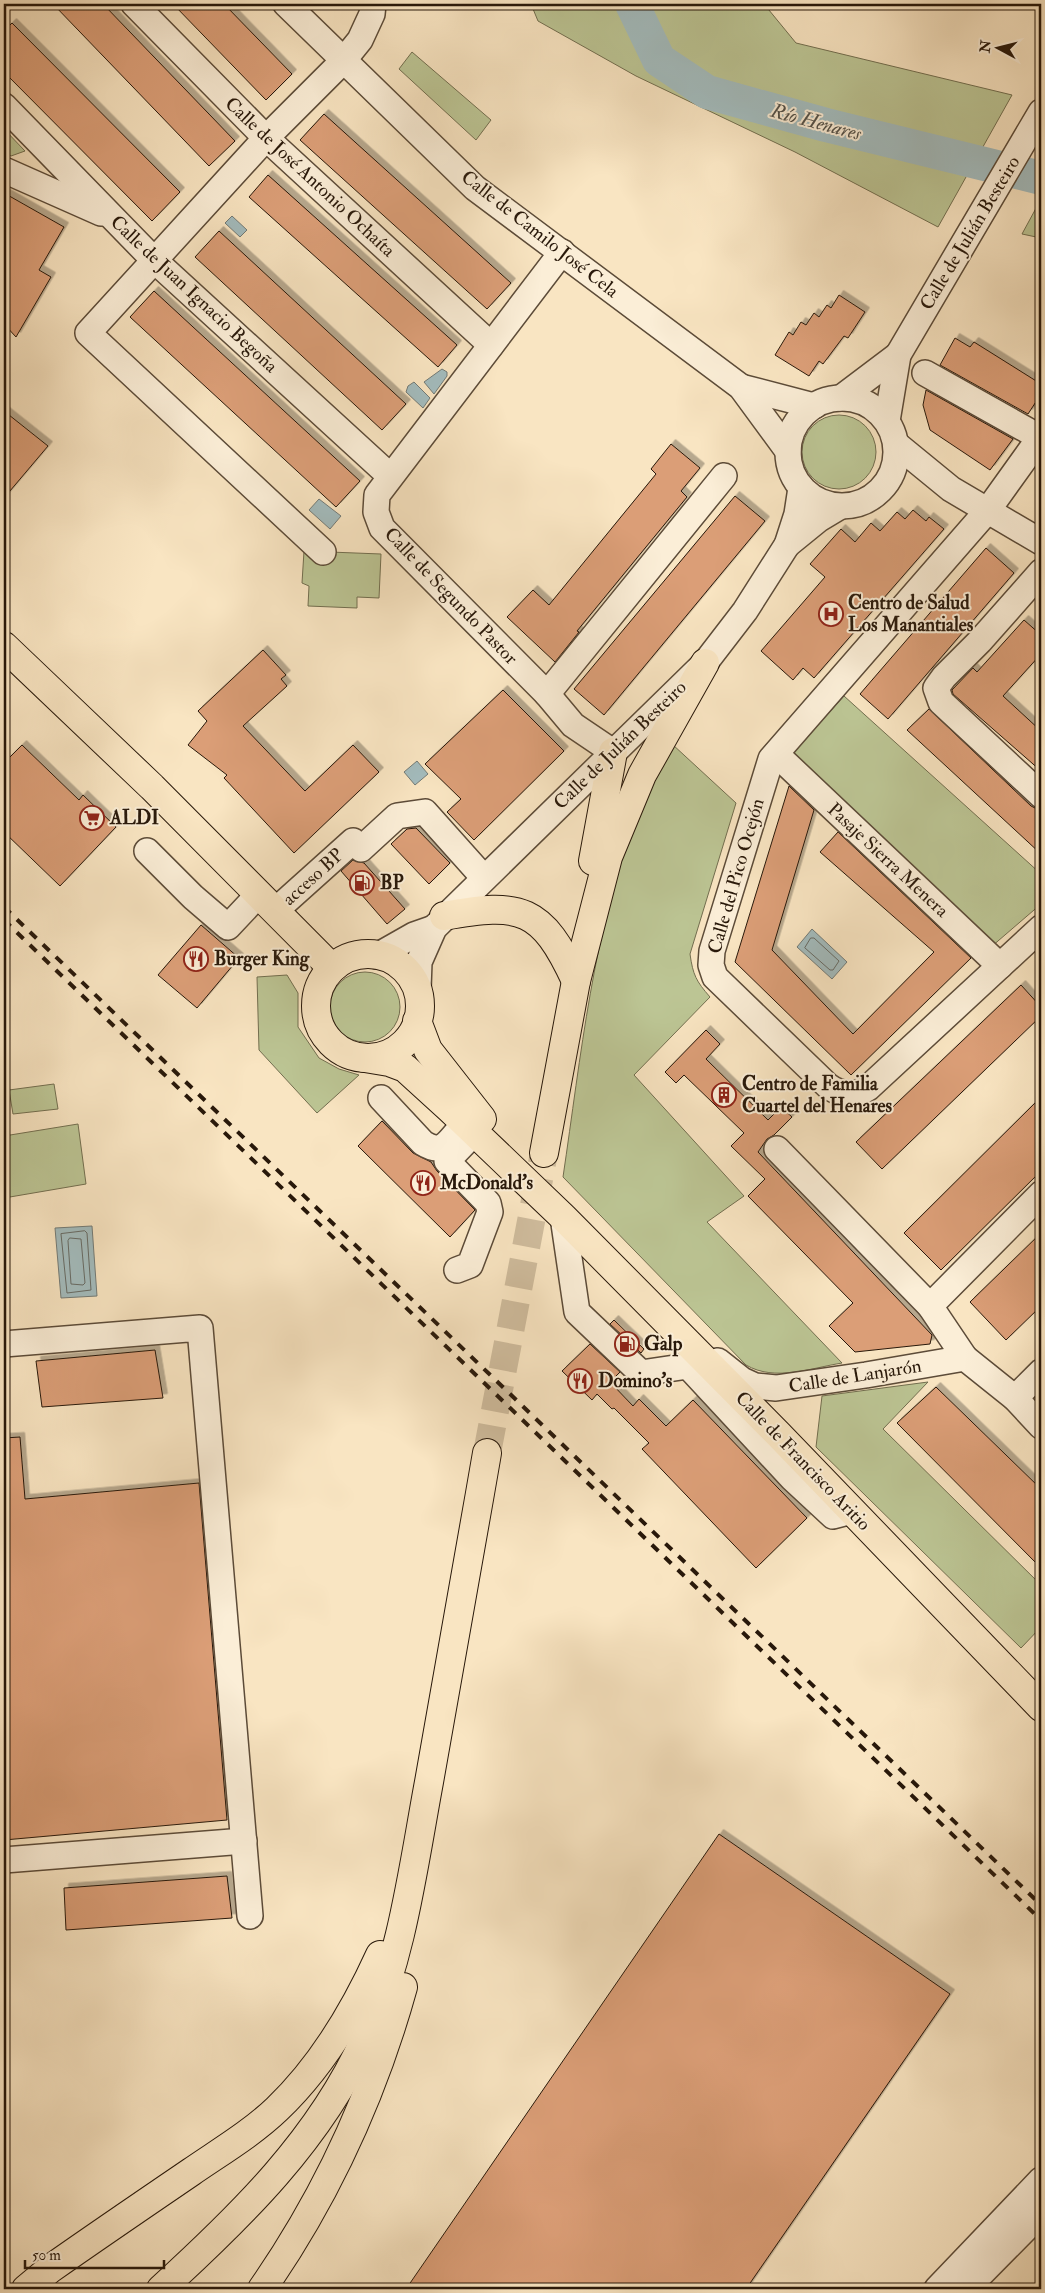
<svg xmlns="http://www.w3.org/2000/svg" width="1045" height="2293" font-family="'IM FELL Double Pica',serif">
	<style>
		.green { fill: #bcc594; stroke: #726e4f }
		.water { fill: #a3bcbe; stroke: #727a76 }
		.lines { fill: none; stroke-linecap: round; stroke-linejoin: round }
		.shore { stroke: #666a64; stroke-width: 1 }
		.river { stroke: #a3bcbe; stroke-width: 34 }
		.building { fill: #db9e77; stroke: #28180a; filter: url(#shadow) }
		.major-tunnel { stroke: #cfbc9d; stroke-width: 28; stroke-dasharray: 28 14; stroke-linecap: butt }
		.minor-casing { stroke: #5c4b38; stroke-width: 28 }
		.major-casing { stroke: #28180a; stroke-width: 30 }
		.minor { stroke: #fbeed7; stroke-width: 25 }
		.major { stroke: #f9e5c2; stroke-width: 28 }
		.rail { stroke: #28180a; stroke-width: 4; stroke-dasharray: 9 9; stroke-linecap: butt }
		.labels { text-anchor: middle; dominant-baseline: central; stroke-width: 4; stroke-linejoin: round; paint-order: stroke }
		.street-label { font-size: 19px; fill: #28180a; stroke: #fbeed7 }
		.poi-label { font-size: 19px; font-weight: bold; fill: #28180a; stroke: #fbeed7; text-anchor: start }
		.water-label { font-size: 20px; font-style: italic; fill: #535149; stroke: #fbeed7 }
	</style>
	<defs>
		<filter id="shadow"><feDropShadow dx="4.5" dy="-4.5" stdDeviation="0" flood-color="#0004"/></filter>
	</defs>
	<rect width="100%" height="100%" fill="#f9e5c2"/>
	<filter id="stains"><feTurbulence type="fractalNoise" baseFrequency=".004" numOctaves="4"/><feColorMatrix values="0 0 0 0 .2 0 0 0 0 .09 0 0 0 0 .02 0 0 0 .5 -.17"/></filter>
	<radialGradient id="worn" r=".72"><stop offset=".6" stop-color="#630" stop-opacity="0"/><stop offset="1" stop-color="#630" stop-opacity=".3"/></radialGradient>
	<g class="green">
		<polygon points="531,4 764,4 796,43 1012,95 938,227 795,152 636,76 538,21"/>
		<polygon points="412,52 491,120 476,140 399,69"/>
		<polygon points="4,129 25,151 11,156 4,153"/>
		<polygon points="1041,199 1041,238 1022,234"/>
		<circle cx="839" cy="452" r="37"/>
		<polygon points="304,551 381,554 379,598 357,597 357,608 308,606 309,586 302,583"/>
		<polygon points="844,696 1041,874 1041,904 991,947 789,757"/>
		<path d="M672,744L736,803L690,954C693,975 696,981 710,997L634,1075L744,1196L707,1222L842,1363C811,1368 775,1382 746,1365L563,1177C581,1056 593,930 637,816C646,791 660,767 672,744Z"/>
		<circle cx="365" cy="1007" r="35"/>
		<polygon points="287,975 298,993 298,1027 319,1058 339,1069 359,1075 317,1113 259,1050 257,977"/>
		<polygon points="54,1084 58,1109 13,1114 9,1090"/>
		<polygon points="78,1124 86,1184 4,1198 4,1136"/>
		<polygon points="928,1382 883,1429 1041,1585 1041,1627 1021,1648 816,1447 822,1396"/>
	</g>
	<g class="water">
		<polygon points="232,216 247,230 240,237 225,223"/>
		<polygon points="442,369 447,372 447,376 434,394 424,382"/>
		<polygon points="414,382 430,398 423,408 406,392 408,386"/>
		<polygon points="319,499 341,516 330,529 309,510"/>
		<polygon points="417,761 428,774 415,785 404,772"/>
		<polygon points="812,929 847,962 832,979 797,947"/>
		<polygon points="92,1226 97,1296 61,1298 55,1228"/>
	</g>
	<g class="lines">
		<g class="shore">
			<polygon points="811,938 814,938 839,961 833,970 830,970 805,948"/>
			<polygon points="85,1231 87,1233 91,1290 67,1293 61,1234"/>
			<polygon points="70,1238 81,1239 85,1283 83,1285 71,1284 68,1241"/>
		</g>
		<polyline class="river" points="632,4 659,60 707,92 826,125 1041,178"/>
	</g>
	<g class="building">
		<polygon points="53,4 103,4 235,141 209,166"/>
		<polygon points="173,4 224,4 292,74 266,100"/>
		<polygon points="12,23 180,192 152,221 4,72 4,31"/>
		<polygon points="324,114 511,283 487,309 300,140"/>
		<polygon points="268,175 457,345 438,367 249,197"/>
		<polygon points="4,193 64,227 39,270 51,277 16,337 4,324"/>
		<polygon points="219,231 406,404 382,430 195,257"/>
		<polygon points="154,291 360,481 336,507 130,317"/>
		<polygon points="839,295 865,312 848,338 844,336 823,364 819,361 809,376 775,355 789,332 793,335 801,322 806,325 814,313 819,317 827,305 831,308"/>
		<polygon points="955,338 970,347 974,342 1041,384 1041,394 1028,414 940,365"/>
		<polygon points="926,390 1013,439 990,470 930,430 923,405"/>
		<polygon points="4,411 48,446 4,498"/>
		<polygon points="671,444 700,468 681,491 687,497 577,631 579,632 555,662 507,617 533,590 549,605 656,474 651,469"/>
		<polygon points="735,496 765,521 604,715 574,689"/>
		<polygon points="913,510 926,521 929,517 944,529 814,678 803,668 793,680 761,651 825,577 810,564 841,529 855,542 871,523 880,531 897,512 905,519"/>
		<polygon points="986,548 1014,573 888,719 860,694"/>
		<polygon points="1024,620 1041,635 1041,654 1003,696 1041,731 1041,771 953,694 952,690 973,668 977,672"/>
		<polygon points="263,650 286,675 281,679 287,686 243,726 305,791 353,745 379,772 294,853 224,778 227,775 188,745 207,721 198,711"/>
		<polygon points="503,690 564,751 474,840 447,812 461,799 425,764"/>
		<polygon points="929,709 1031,806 1041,811 1041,854 907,730"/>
		<polygon points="22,745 79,800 83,795 116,827 60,886 4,832 4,763"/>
		<polygon points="789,786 814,810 772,950 853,1034 934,952 820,852 838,832 971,958 851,1075 735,962"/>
		<polygon points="416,828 450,863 429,884 391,844 407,829"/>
		<polygon points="353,860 364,863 405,909 387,924 341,871"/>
		<polygon points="201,925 239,958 197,1008 158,975"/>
		<polygon points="1021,985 1041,1007 1041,1016 882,1169 856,1142"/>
		<polygon points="706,1030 720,1044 706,1059 768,1120 781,1107 792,1117 774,1135 767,1139 758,1152 932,1335 930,1344 855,1352 829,1326 853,1303 748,1196 765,1179 731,1146 744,1133 684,1075 676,1083 665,1072"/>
		<polygon points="1041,1097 1041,1171 941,1270 904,1233"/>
		<polygon points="382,1121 413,1153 431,1162 437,1171 475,1210 450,1237 358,1146"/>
		<polygon points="1041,1233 1041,1306 1006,1340 970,1302"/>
		<polygon points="614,1320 644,1349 641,1353 610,1324"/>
		<polygon points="590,1344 620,1372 610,1382 633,1406 639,1399 666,1426 693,1400 807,1518 756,1568 642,1449 649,1443 614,1408 612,1409 597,1394 592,1400 562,1371"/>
		<polygon points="155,1350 163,1398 42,1407 36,1361"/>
		<polygon points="936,1387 1041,1489 1041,1568 897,1423"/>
		<polygon points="20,1437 25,1499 199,1483 227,1820 4,1840 4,1438"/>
		<polygon points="719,1834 950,1994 746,2289 406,2289"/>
		<polygon points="227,1876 232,1918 66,1930 64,1888"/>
	</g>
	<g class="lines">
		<polyline class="major-tunnel" points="487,1453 544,1153"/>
		<defs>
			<g id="minor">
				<polyline points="134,4 266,138 491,345"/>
				<polyline points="286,4 475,188 741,387 788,451"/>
				<polyline points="4,106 154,260 390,476"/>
				<polyline points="4,170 101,213"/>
				<polyline points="562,252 377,495 376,512 382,528 547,694 573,725 613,752"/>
				<polyline points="925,373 1041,438"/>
				<polyline points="741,387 814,406"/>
				<circle cx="842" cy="452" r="54"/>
				<polyline points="841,398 898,355"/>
				<polyline points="887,421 898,355 1041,112"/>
				<path d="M1041,436L988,510L771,759L712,951L711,965L715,977L828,1086C840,1095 855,1097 868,1088L1041,928"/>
				<polyline points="896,444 951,489 1041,542"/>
				<polyline points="787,545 819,519 839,507"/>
				<polyline points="323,552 88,333 266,138 343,61 360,40 372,14 373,4"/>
				<polyline points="1041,572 980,641 944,677 936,688 941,702 1041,795"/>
				<polyline points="547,694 724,476"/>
				<polyline points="776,754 1000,966"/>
				<polyline points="147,851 193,897 228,927 258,895"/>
				<polyline points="275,911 353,841 361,849 397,816 425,812 484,878"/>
				<polyline points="377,956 414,935 434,928"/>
				<polyline points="418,989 419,962 434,928 705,663 745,611 787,545 797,514 801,488"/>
				<path d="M381,1098L423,1143C442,1155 447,1143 459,1130"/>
				<polyline points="777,1149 930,1306 965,1358"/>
				<polyline points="563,1217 577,1312 641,1373 688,1366 703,1361"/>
				<polyline points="457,1270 470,1265 490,1212 488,1203 447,1161 474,1133"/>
				<polyline points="930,1306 1041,1194"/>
				<polyline points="4,1344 200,1328 250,1916"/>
				<polyline points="718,1361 742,1380 755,1386 776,1388 866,1375 965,1358 1015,1398 1041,1426"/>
				<polyline points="688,1366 792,1478 833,1516 852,1511"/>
				<polyline points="1015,1398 1041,1372"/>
				<polyline points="4,1860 244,1841"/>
				<polyline points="937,2289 1041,2180"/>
				<polyline points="966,2289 1041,2213"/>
			</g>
			<g id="major">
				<polyline points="4,646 152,787 332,968"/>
				<polyline points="593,861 613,752"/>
				<path d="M444,916C521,902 542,907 576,981"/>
				<circle cx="368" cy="1006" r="52"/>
				<polyline points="417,1021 428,1050 482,1119"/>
				<polyline points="365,1058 389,1062 405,1068 450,1109 563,1217 778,1434 1041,1707"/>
				<polyline points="544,1153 576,981 608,857 642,775 705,663"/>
				<path d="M26,2289L50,2269C97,2236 144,2204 191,2172C220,2152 252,2133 277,2109C321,2067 355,2010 380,1955"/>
				<path d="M161,2289C241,2216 320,2139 365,2039C402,1959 413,1868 429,1782C448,1673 468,1563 487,1453"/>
				<path d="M262,2289C326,2197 373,2095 403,1987"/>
			</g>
		</defs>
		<use href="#minor" class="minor-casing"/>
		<use href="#major" class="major-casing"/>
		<use href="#minor" class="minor"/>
		<use href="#major" class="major"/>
		<g class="rail">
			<polyline points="4,907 1041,1905"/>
			<polyline points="4,920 1041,1920"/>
		</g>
	</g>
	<defs>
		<symbol id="hospital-ring" viewBox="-11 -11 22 22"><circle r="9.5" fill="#fbeed7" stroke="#8f2418" stroke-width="1.5"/><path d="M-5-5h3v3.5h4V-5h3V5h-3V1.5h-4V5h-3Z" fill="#8f2418"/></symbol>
		<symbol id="supermarket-ring" viewBox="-11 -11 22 22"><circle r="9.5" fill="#fbeed7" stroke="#8f2418" stroke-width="1.5"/><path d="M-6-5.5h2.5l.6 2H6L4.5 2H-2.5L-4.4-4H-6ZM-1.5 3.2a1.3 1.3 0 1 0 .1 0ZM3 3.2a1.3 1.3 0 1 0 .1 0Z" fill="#8f2418"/></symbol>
		<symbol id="fuel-ring" viewBox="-11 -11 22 22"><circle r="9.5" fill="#fbeed7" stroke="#8f2418" stroke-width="1.5"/><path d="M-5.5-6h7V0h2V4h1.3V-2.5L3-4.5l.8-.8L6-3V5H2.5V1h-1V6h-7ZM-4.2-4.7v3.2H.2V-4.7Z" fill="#8f2418"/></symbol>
		<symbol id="restaurant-ring" viewBox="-11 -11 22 22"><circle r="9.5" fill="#fbeed7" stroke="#8f2418" stroke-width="1.5"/><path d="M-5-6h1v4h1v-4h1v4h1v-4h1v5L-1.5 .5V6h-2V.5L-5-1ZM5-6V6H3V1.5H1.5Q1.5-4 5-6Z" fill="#8f2418"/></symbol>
		<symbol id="building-ring" viewBox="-11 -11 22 22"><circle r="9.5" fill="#fbeed7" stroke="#8f2418" stroke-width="1.5"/><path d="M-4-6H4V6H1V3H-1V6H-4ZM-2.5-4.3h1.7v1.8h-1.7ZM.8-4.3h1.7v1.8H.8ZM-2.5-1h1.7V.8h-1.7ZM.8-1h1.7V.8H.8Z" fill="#8f2418"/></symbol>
	</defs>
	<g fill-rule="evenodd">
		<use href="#hospital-ring" x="817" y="600" width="28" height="28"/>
		<use href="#supermarket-ring" x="78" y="804" width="28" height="28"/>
		<use href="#fuel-ring" x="348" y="869" width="28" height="28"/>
		<use href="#restaurant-ring" x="182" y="945" width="28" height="28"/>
		<use href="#building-ring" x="710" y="1081" width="28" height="28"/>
		<use href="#restaurant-ring" x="409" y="1169" width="28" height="28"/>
		<use href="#fuel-ring" x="613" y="1330" width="28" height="28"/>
		<use href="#restaurant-ring" x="566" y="1367" width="28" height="28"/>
	</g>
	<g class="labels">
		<g class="street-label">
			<text transform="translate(310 177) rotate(43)">Calle de José Antonio Ochaíta</text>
			<text transform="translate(970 233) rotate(-59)">Calle de Julián Besteiro</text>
			<text transform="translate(540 234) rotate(38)">Calle de Camilo José Cela</text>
			<text transform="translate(194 294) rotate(43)">Calle de Juan Ignacio Begoña</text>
			<text transform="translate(451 596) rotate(46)">Calle de Segundo Pastor</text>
			<text transform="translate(620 745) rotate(-44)">Calle de Julián Besteiro</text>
			<text transform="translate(888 860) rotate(43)">Pasaje Sierra Menera</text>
			<text transform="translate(736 876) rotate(-74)">Calle del Pico Ocejón</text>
			<text transform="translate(313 877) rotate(-42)">acceso BP</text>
			<text transform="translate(855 1376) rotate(-9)">Calle de Lanjarón</text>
			<text transform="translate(803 1461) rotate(46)">Calle de Francisco Aritio</text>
		</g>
		<g class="poi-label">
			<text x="848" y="603">Centro de Salud<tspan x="848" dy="22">Los Manantiales</tspan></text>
			<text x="110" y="818">ALDI</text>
			<text x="380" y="883">BP</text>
			<text x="214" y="959">Burger King</text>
			<text x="742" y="1084">Centro de Familia<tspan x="742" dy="22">Cuartel del Henares</tspan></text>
			<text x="440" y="1183">McDonald's</text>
			<text x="644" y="1344">Galp</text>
			<text x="598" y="1381">Domino's</text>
		</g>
		<g class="water-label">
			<text transform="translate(816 122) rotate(15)">Río Henares</text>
		</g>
	</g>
	<rect width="1045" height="2293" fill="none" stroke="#f9e5c2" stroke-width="20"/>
	<rect x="5" y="5" width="1035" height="2283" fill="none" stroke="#28180a" stroke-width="2.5"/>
	<rect x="10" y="10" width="1025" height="2273" fill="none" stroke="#28180a"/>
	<g transform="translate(998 48) rotate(277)" stroke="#fbeed7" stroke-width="4" paint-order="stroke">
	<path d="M0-4L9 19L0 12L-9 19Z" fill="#28180a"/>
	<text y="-8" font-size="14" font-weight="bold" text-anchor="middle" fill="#28180a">N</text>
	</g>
	<path d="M25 2260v8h139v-8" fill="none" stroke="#28180a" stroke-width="2.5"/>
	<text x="32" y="2260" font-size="15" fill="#28180a" stroke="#fbeed7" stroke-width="4" paint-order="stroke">50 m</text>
	<rect width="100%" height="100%" filter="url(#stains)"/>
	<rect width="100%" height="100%" fill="url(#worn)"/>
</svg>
